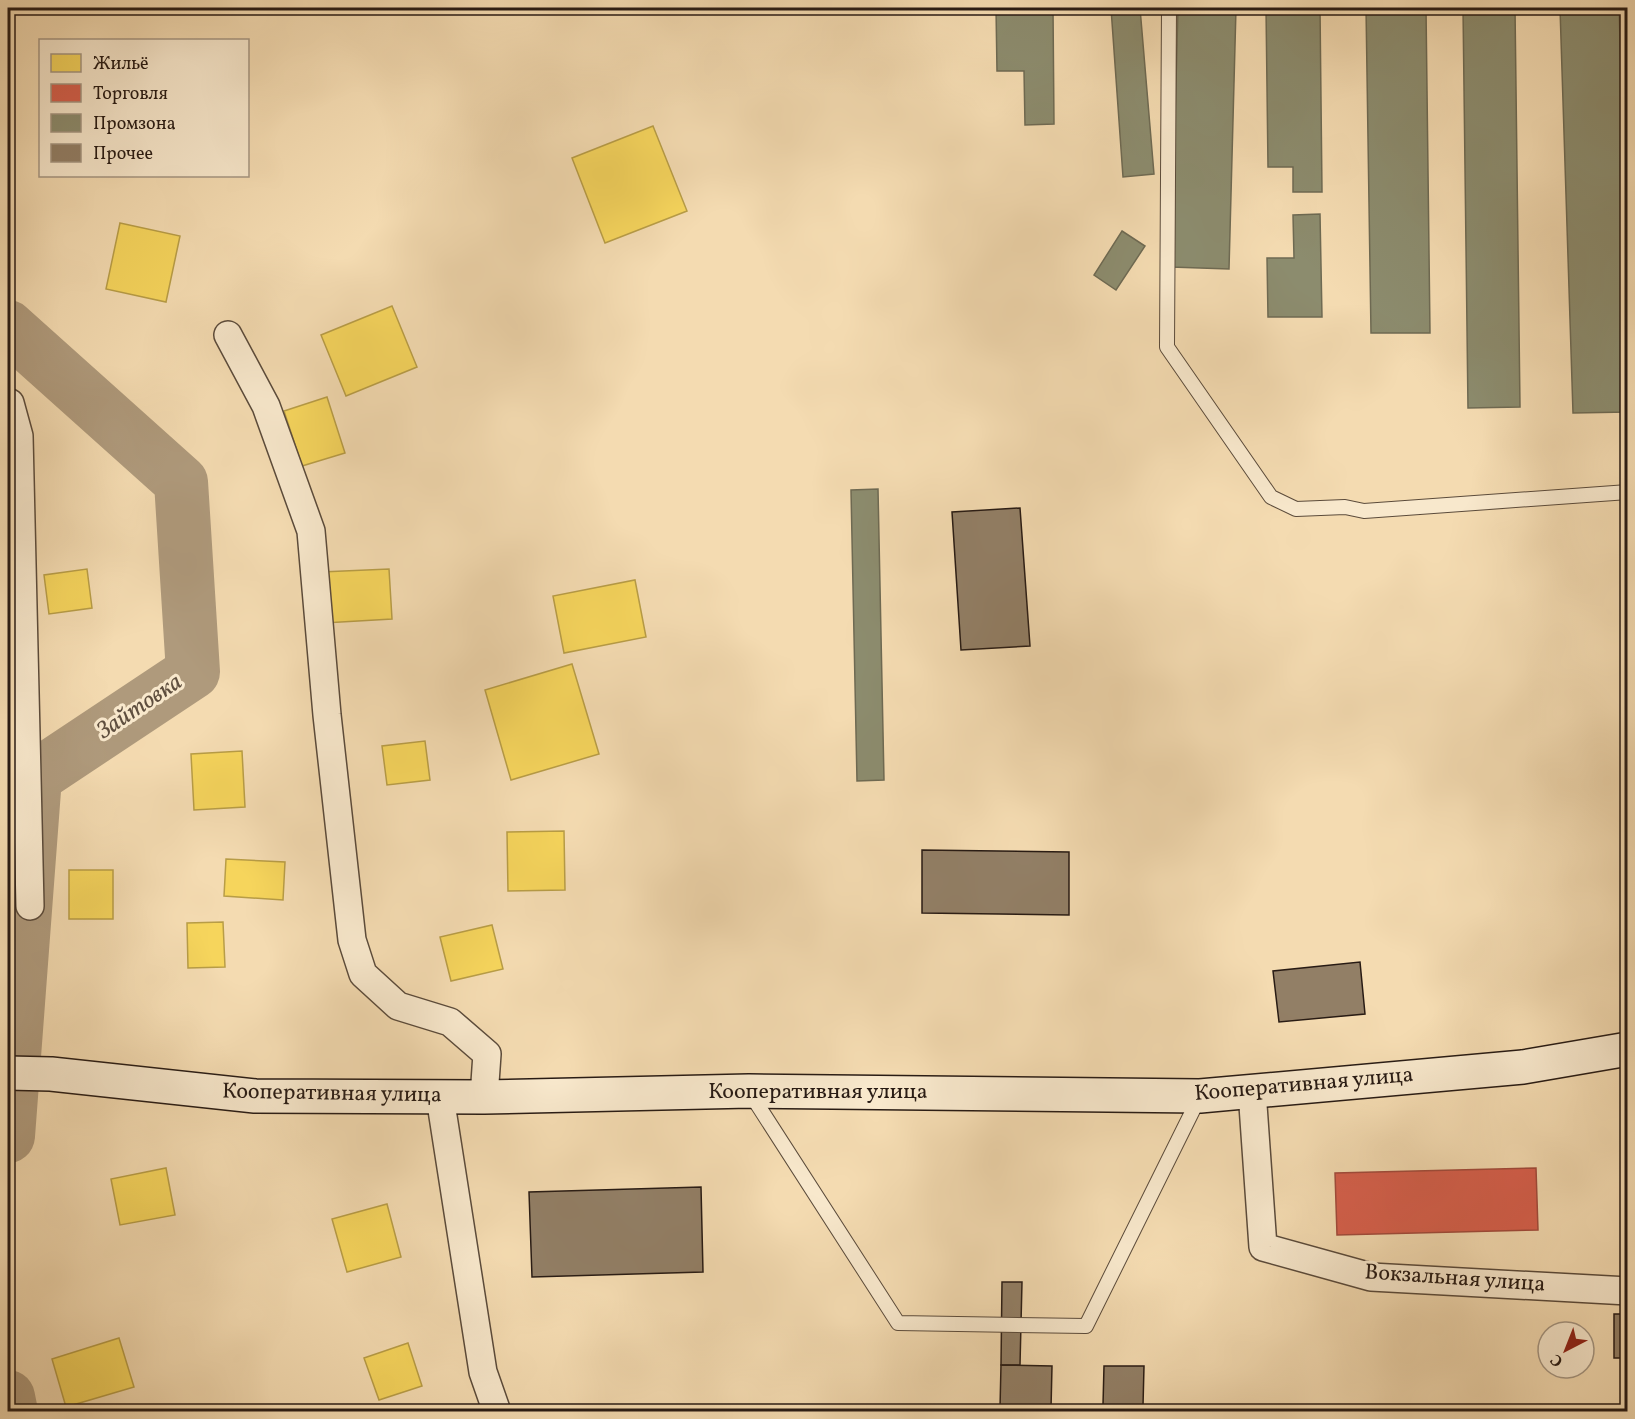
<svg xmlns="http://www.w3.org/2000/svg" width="1635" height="1419" font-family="Vollkorn,serif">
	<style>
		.homes { fill: #f6d55c; stroke: #b89d46; stroke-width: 1.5 }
		.shops { fill: #d6604d; stroke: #a24b3c; stroke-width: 1.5 }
		.industry { fill: #8c8c6e; stroke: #6e6a53; stroke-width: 1.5 }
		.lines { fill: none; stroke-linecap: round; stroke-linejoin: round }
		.river { stroke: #af9a7c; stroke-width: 54 }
		.building { fill: #927f66; stroke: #281b14; stroke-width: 1.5 }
		.service-casing { stroke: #5b4b3b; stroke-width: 16 }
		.minor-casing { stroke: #5b4b3b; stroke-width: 30 }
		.secondary-casing { stroke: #281b14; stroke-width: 36 }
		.service { stroke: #f8e8cc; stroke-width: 14 }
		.minor { stroke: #f8e8cc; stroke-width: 27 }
		.secondary { stroke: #f8e8cc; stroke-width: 33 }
		.labels { text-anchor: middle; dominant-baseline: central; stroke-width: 6; stroke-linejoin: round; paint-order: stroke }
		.street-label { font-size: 22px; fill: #281b14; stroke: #f8e8cc }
		.water-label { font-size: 24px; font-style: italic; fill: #5e4e3e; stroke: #f8e8cc }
	</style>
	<rect width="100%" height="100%" fill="#f4dbb1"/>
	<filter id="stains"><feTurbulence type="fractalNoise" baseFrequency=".00333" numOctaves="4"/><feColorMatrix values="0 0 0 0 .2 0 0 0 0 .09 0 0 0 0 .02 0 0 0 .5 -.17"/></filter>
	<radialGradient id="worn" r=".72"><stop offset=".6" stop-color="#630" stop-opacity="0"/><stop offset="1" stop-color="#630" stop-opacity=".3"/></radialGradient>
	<g class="homes">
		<polygon points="653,126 687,211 605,243 572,158"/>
		<polygon points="120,223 180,236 166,302 106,289"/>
		<polygon points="392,306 417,367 346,396 321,335"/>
		<polygon points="327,397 345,453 302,466 284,411"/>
		<polygon points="87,569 92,608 49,614 44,575"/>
		<polygon points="389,569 392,619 324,623 321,572"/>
		<polygon points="635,580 646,637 564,653 553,596"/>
		<polygon points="572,664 599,754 511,780 485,690"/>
		<polygon points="425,741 430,780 387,785 382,746"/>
		<polygon points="242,751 245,807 194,810 191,754"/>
		<polygon points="564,831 565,890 508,891 507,832"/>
		<polygon points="226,859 285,862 283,900 224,896"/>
		<rect x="69" y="870" width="44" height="49"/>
		<polygon points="223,922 225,967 188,968 187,923"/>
		<polygon points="492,925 503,969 451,981 440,937"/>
		<polygon points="166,1168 175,1215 120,1225 111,1179"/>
		<polygon points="387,1204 401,1257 347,1272 332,1219"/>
		<polygon points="119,1338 134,1387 66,1407 52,1359"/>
		<polygon points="408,1343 422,1386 379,1400 364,1358"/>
	</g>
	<polygon class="shops" points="1536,1168 1538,1230 1337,1235 1335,1173"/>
	<g class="industry">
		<polygon points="996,8 1053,8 1054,124 1025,125 1024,71 997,71"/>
		<polygon points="1111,8 1140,8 1154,174 1123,177"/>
		<polygon points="1178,8 1236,8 1229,269 1171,267"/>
		<polygon points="1266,8 1320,8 1322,192 1293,192 1293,167 1268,167"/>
		<polygon points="1366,8 1426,8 1430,333 1371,333"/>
		<polygon points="1463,8 1515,8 1520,407 1468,408"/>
		<polygon points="1560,8 1619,8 1628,290 1628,412 1573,413"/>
		<polygon points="1320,214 1322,317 1268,317 1267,258 1294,258 1293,215"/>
		<polygon points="1122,231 1145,246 1116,290 1094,275"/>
		<polygon points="878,489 884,780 857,781 851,490"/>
	</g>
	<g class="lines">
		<g class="river">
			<polyline points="8,327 181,482 193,672 35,777 8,1136"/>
			<polyline points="8,1397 11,1412"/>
		</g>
	</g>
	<g class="building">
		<polygon points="1020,508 1030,646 961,650 952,512"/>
		<polygon points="922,850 1069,852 1069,915 922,913"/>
		<polygon points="1360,962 1365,1014 1279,1022 1273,971"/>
		<polygon points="701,1187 703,1272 532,1277 529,1192"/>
		<polygon points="1002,1282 1022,1282 1020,1365 1001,1365"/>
		<rect x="1614" y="1314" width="14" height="44"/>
		<polygon points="1001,1365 1052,1366 1051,1409 1000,1408"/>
		<polygon points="1104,1366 1144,1366 1143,1406 1103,1405"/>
	</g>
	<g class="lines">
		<defs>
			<g id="service">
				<polyline points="1169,8 1167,347 1271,497 1296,509 1345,507 1364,511 1628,492"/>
				<polyline points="750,1093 898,1323 1086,1326 1200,1096"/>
			</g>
			<g id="minor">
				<polyline points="228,335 266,406 311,531 327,715 352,940 363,974 398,1006 450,1022 487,1054 484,1097"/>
				<polyline points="8,402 10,403 19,436 30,906"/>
				<polyline points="1252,1091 1263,1247 1371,1277 1628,1291"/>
				<polyline points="440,1097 483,1372 497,1412"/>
			</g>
			<polyline id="secondary" points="8,1073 51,1074 255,1096 484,1097 749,1091 1200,1096 1523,1067 1628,1049"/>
		</defs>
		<use href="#service" class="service-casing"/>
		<use href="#minor" class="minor-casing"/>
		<use href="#secondary" class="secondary-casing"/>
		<use href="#service" class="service"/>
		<use href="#minor" class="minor"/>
		<use href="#secondary" class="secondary"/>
	</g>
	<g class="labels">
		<g class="street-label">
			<text transform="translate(1304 1085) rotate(-5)">Кооперативная улица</text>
			<text x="818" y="1092">Кооперативная улица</text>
			<text transform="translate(332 1094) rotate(1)">Кооперативная улица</text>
			<text transform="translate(1455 1279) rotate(4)">Вокзальная улица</text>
		</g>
		<g class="water-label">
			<text transform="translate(140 707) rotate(-34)">Зайтовка</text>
		</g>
	</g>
	<rect width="1635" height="1419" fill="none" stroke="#f4dbb1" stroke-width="30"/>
	<rect x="9" y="9" width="1617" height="1401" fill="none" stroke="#281b14" stroke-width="3"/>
	<rect x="15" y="15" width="1605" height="1389" fill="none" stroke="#281b14" stroke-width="1.5"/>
	<rect x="39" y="39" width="210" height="138" fill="#f8e8cc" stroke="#a59682" stroke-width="1.5"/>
	<rect x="51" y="54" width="30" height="18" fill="#f6d55c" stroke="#a59682" stroke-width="1.5"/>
	<text x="93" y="69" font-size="18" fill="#281b14">Жильё</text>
	<rect x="51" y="84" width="30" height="18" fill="#d6604d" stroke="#a59682" stroke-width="1.5"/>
	<text x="93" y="99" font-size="18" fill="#281b14">Торговля</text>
	<rect x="51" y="114" width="30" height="18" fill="#8c8c6e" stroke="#a59682" stroke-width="1.5"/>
	<text x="93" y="129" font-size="18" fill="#281b14">Промзона</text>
	<rect x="51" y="144" width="30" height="18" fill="#927f66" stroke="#a59682" stroke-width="1.5"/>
	<text x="93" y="159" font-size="18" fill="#281b14">Прочее</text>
	<g transform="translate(1566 1350) rotate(222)"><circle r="28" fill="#f8e8cc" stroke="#a59682" stroke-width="1.5"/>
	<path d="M0-4.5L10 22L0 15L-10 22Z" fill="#8f2418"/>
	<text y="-9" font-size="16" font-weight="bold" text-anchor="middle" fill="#281b14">С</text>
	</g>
	<rect width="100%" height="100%" filter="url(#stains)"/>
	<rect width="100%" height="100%" fill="url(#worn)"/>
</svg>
